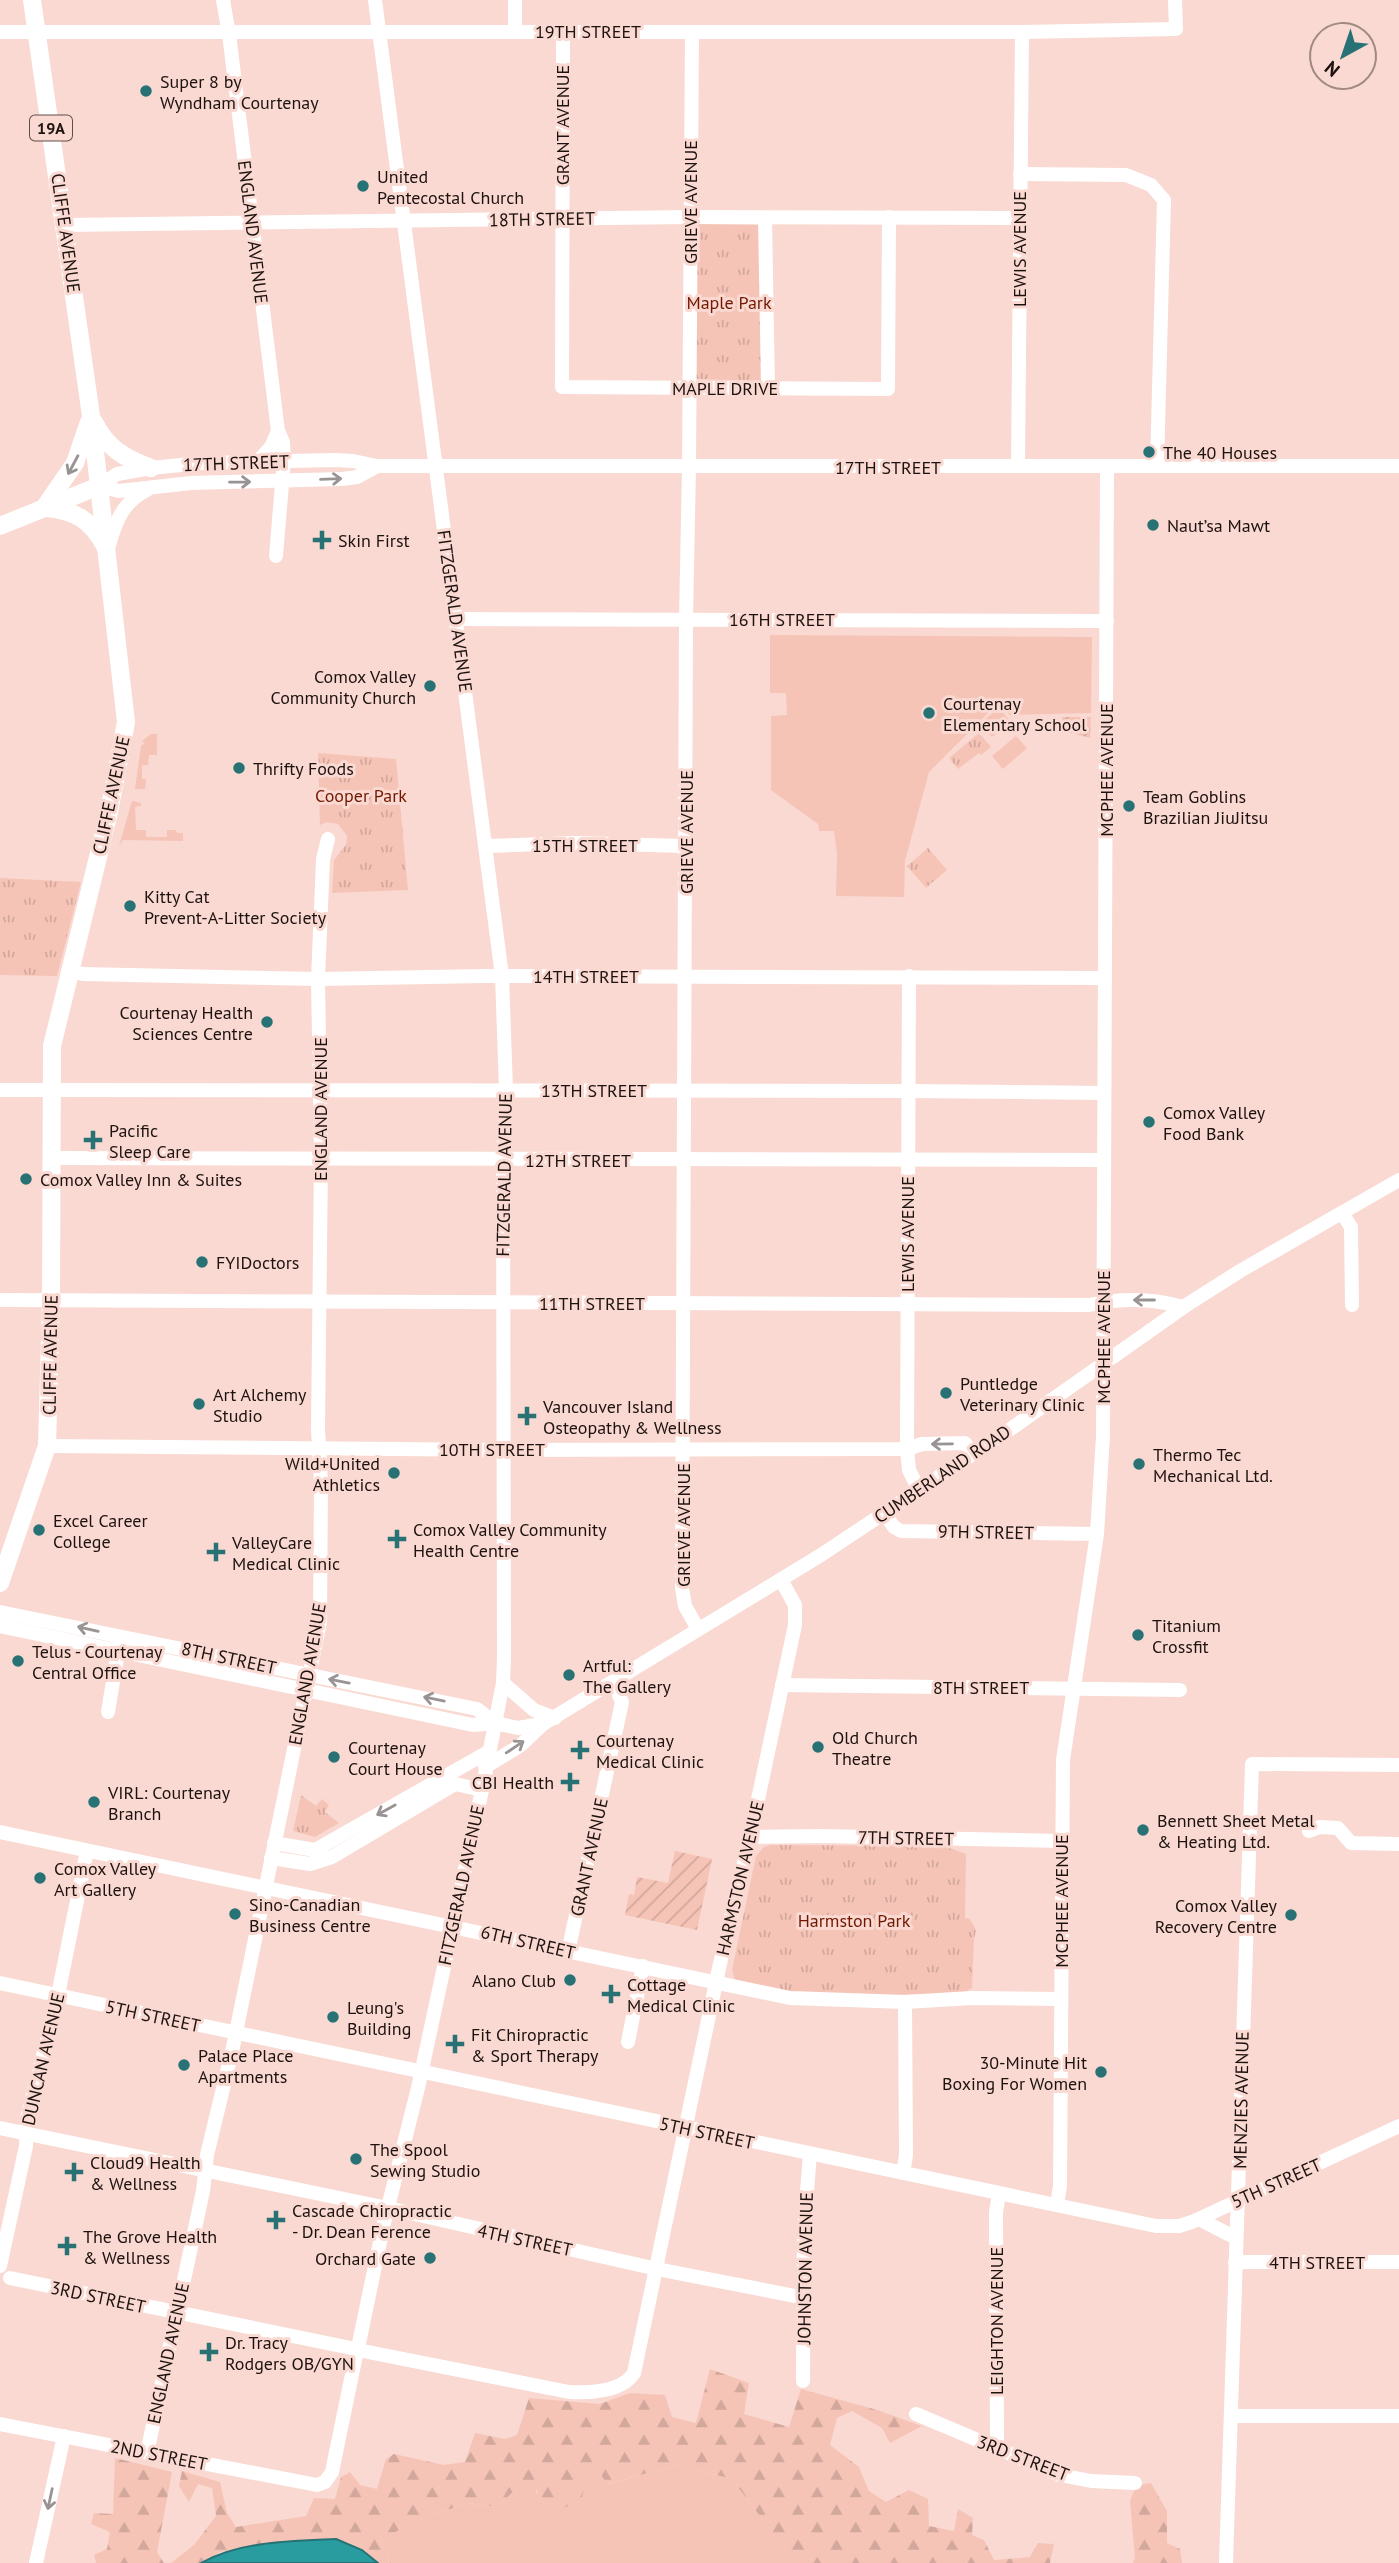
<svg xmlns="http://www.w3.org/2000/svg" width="1399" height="2563" font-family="'PT Sans',sans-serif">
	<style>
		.grass { fill: #f6c4b7 }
		.forest { fill: url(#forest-firs) }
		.park { fill: url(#park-tufts) }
		.garden { fill: url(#garden-furrows) }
		.water { fill: #299ca0; stroke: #257374; stroke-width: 2 }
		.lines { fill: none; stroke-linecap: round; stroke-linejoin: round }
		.minor { stroke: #fff; stroke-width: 14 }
		.major { stroke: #fff; stroke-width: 18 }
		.oneway { stroke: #999493 }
		.poi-dot { fill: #287275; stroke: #f9d9d1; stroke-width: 2.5 }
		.labels { text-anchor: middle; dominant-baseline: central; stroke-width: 6; stroke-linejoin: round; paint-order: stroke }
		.shield { fill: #f9d9d1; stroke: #5f4e49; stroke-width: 2 }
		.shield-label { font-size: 16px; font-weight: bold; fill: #1d120f }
		.street-label { font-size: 18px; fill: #1d120f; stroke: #f9d9d1 }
		.poi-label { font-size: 18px; fill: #1d120f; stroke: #f9d9d1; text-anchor: start }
		.park-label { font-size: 18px; fill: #721800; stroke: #f9d9d1 }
	</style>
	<defs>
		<pattern id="forest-firs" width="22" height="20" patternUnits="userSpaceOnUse" patternTransform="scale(1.75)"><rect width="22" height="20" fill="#f6c4b7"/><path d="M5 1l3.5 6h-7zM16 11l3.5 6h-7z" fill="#d2a79c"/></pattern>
		<pattern id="park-tufts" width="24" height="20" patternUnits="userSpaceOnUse" patternTransform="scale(1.75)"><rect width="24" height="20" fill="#f6c4b7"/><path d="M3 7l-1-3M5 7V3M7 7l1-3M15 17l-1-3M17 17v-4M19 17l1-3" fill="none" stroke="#d2a79c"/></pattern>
		<pattern id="garden-furrows" width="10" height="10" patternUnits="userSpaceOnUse" patternTransform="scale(1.75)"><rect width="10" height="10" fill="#f6c4b7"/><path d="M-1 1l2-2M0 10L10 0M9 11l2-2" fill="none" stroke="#d2a79c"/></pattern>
	</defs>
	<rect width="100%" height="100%" fill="#f9d9d1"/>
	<g class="grass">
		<polygon points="770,635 1092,637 1091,713 1010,715 998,703 929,772 905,861 904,897 836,896 837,853 834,831 819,831 818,824 771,790 771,716 787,715 786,693 770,693"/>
		<polygon points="999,708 1011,722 992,737 980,723"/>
		<polygon points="151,734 157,734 157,755 149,755 148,765 142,765 142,779 146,779 145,789 135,789 141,746 145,743 142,741"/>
		<polygon points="1016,736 1027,748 1003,769 992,756"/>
		<polygon points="132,801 141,803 141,806 135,807 136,830 146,830 146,837 167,837 167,830 176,830 177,833 183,833 183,841 123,840 119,846"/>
		<polygon points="677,2465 732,2479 786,2551 788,2563 391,2563 380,2541 413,2522 467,2503 497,2507 524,2481 535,2485 537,2494 587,2481 601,2475 608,2484"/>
	</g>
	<g class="forest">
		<polygon points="710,2369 749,2383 744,2414 789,2427 801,2389 877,2410 922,2426 890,2443 882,2428 852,2411 837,2418 830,2445 859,2467 869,2491 886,2502 909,2490 928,2499 929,2526 954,2531 958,2509 973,2518 972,2535 984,2540 994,2560 1030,2557 1038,2543 1054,2544 1050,2563 788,2563 786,2551 732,2479 677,2465 607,2484 601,2475 587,2481 581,2500 547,2516 535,2486 524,2481 497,2507 467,2503 413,2522 380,2541 391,2563 378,2563 362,2550 336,2539 296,2541 220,2552 201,2563 171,2563 194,2545 216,2516 212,2488 198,2484 189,2502 179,2486 182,2471 220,2482 227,2513 236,2527 306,2516 314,2498 335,2499 341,2477 350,2472 360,2485 377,2489 386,2459 394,2454 444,2465 465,2462 475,2433 505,2439 517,2435 529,2398 600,2404 630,2393 665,2395 672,2417 696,2423"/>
		<polygon points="115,2458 172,2472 157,2552 164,2563 96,2563 94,2555 107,2549 110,2532 91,2524 94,2513 113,2514"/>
		<polygon points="1151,2483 1167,2511 1167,2543 1180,2549 1182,2563 1133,2563 1135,2558 1130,2501 1136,2486"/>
	</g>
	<g class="park">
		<polygon points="693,224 763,225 765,381 696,379"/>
		<polygon points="979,733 991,747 981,755 979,753 958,769 949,758"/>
		<polygon points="318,753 396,759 408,890 332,893 334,860 346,845 347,836 338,824 327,822 320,825"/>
		<polygon points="928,848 947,870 926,888 907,866"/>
		<polygon points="0,878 81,882 57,976 0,975"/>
		<polygon points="301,1795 316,1806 322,1799 329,1805 325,1812 339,1823 315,1837 293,1831"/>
		<polygon points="771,1845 944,1846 966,1854 965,1918 970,1919 976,1930 974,1939 972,1988 961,1994 871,1995 780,1991 735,1980 732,1970 756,1856 764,1847"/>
	</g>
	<g class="garden">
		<polygon points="1062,717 1091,717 1090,738 1063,731"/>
		<polygon points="675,1851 712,1859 697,1930 625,1915 629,1894 634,1895 637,1877 668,1883"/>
	</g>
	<path class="water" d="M336,2539L362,2550L378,2563H201C240,2541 292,2541 336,2539Z"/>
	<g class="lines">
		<g class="minor">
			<polyline points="223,0 229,34 278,431 283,442 284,460 276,556"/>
			<polyline points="515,0 515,31"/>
			<polyline points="563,31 562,387 888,389 889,217"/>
			<polyline points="0,32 1022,32 1176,29 1175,0"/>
			<polyline points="692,32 689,467 686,619 682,1588 685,1606 698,1629"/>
			<polyline points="1020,174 1126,175 1151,185 1164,200 1157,466"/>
			<polyline points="765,218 768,388"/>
			<polyline points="65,225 690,217 1019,218"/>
			<polyline points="259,460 271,447 278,431"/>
			<polyline points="1018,466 1022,32"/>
			<polyline points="99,486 117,474 151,468 201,463 335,460 353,461 377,466 1399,466"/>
			<polyline points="99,486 119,491 191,483 342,479 357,477 377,466"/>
			<path d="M108,549C115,523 122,502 147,490"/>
			<polyline points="457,619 1107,621"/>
			<polyline points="485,846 575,843 685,846"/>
			<polyline points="68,971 83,974 318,979 485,976 1105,978"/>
			<polyline points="909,976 907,1449 909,1470 919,1490"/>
			<polyline points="0,1090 908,1091 1104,1093"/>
			<polyline points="52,1158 1104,1160"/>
			<polyline points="1342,1213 1351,1227 1352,1305"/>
			<path d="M0,1300L1089,1305C1120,1298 1152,1298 1183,1307"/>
			<polyline points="47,1446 504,1450 907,1449 922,1444 965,1443 973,1453"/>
			<polyline points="884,1513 894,1527 901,1531 1097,1534"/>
			<polyline points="0,1612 477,1709 495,1723"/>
			<polyline points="0,1626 473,1725 495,1723 518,1728 541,1724"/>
			<polyline points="503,1683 534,1710 555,1718"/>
			<polyline points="782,1685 1180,1690"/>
			<polyline points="108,1712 119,1645"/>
			<polyline points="485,1767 521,1745 543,1724 821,1555 1012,1428 1188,1304 1240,1271 1399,1180"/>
			<polyline points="1309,1831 1320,1827 1338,1828 1351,1843 1399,1844"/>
			<polyline points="0,1832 790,1998 905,2002 972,1998 1060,1999"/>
			<polyline points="750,1837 822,1836 1062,1841"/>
			<polyline points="274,1843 315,1850 488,1752"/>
			<polyline points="271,1858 310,1864 332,1857 455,1784 482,1790"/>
			<polyline points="568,1952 622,1702 613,1682"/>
			<polyline points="0,1983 1156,2226 1179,2226 1192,2222 1399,2126"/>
			<polyline points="628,2042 643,1966"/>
			<polyline points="0,2128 388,2208 657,2269 805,2298"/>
			<polyline points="903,2173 906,2155 905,2002"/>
			<polyline points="1057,2205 1060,2186 1063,1760 1097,1534 1103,1436 1107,466"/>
			<polyline points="1199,2219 1236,2238"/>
			<polyline points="1235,2262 1399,2262"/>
			<polyline points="0,2266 26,2146 27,2118 56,2005 87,1851"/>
			<polyline points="10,2278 351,2348"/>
			<polyline points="359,2343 384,2223 418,2088 482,1790 503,1683 504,1658 503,1160 506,1090 502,976 375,0"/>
			<path d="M363,2351L569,2392C589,2393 622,2392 634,2373L719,1968L750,1837L795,1625V1605L781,1580"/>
			<polyline points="803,2381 804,2228 810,2154"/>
			<polyline points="916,2414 1060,2475 1091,2481 1135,2483"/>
			<polyline points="1231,2416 1399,2416"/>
			<polyline points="0,2424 317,2485 325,2482 332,2472 356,2355"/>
			<polyline points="997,2449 996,2212 999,2194"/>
			<polyline points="147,2453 203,2191 207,2155 233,2047 320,1622 321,1482 318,1429 321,1160 318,979 323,859 328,839"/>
			<polyline points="36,2563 64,2436"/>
			<polyline points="1226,2563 1252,1764 1399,1765"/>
		</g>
		<g class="major">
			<path d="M94,422C107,448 124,458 151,468"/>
			<polyline points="44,508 75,463 89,422"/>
			<path d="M47,508C76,511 91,520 105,546"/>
			<polyline points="0,526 99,486"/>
			<polyline points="0,1583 47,1446 51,1301 52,1046 109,812 126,722 91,416 32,0"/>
		</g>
	</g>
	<defs><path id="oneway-shaft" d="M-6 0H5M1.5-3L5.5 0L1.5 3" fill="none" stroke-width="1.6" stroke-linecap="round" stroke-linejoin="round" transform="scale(1.75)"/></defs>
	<g class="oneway">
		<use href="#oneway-shaft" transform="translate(73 465) rotate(118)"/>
		<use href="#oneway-shaft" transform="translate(331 479) rotate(-2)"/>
		<use href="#oneway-shaft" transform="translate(240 482) rotate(-1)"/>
		<use href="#oneway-shaft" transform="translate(1144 1300) rotate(-180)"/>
		<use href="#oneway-shaft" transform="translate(942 1444) rotate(179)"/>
		<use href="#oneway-shaft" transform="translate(88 1629) rotate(-167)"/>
		<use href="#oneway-shaft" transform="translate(339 1681) rotate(-169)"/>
		<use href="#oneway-shaft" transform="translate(434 1699) rotate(-168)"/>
		<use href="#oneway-shaft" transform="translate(515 1747) rotate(-34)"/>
		<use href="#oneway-shaft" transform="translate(386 1810) rotate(151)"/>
		<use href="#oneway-shaft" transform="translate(50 2499) rotate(102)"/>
	</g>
	<g class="poi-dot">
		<circle cx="146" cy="91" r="7"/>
		<circle cx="363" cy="186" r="7"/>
		<circle cx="1149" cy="452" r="7"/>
		<circle cx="1153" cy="525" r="7"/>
		<path d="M318.5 529.5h7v7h7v7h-7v7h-7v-7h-7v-7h7z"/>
		<circle cx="430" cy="686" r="7"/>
		<circle cx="929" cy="713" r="7"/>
		<circle cx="239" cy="768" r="7"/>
		<circle cx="1129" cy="806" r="7"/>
		<circle cx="130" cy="906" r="7"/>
		<circle cx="267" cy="1022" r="7"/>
		<circle cx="1149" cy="1122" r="7"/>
		<path d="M89.5 1129.5h7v7h7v7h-7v7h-7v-7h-7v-7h7z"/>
		<circle cx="26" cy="1179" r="7"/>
		<circle cx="202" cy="1262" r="7"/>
		<circle cx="946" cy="1393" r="7"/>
		<circle cx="199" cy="1404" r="7"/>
		<path d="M523.5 1405.5h7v7h7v7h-7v7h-7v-7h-7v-7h7z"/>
		<circle cx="1139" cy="1464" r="7"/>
		<circle cx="394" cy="1473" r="7"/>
		<circle cx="39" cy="1530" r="7"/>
		<path d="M393.5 1528.5h7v7h7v7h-7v7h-7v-7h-7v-7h7z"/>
		<path d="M212.5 1541.5h7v7h7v7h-7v7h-7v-7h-7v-7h7z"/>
		<circle cx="1138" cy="1635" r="7"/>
		<circle cx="18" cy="1661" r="7"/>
		<circle cx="569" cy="1675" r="7"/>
		<circle cx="818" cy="1747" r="7"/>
		<path d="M576.5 1739.5h7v7h7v7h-7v7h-7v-7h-7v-7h7z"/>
		<circle cx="334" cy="1757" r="7"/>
		<path d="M566.5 1771.5h7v7h7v7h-7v7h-7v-7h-7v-7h7z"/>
		<circle cx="94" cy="1802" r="7"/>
		<circle cx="1143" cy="1830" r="7"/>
		<circle cx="40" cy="1878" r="7"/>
		<circle cx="235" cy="1914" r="7"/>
		<circle cx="1291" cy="1915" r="7"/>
		<circle cx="570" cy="1980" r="7"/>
		<path d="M607.5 1983.5h7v7h7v7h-7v7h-7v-7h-7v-7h7z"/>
		<circle cx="333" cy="2017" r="7"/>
		<path d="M451.5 2033.5h7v7h7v7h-7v7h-7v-7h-7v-7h7z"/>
		<circle cx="184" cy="2065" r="7"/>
		<circle cx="1101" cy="2072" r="7"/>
		<circle cx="356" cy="2159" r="7"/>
		<path d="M70.5 2161.5h7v7h7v7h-7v7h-7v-7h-7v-7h7z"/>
		<path d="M272.5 2209.5h7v7h7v7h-7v7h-7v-7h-7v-7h7z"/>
		<path d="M63.5 2235.5h7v7h7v7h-7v7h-7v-7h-7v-7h7z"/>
		<circle cx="430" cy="2258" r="7"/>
		<path d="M205.5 2341.5h7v7h7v7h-7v7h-7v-7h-7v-7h7z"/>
	</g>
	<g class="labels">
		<rect class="shield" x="30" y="115.5" width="42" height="25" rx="5"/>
		<g class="shield-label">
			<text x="51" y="128">19A</text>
		</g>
		<g class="street-label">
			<text x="588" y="31">19TH STREET</text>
			<text transform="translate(562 125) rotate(-90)">GRANT AVENUE</text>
			<text transform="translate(690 202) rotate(-90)">GRIEVE AVENUE</text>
			<text transform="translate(542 219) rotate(-1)">18TH STREET</text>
			<text transform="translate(253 232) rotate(83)">ENGLAND AVENUE</text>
			<text transform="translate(66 233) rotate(82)">CLIFFE AVENUE</text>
			<text transform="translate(1019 249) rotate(-90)">LEWIS AVENUE</text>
			<text x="725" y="388">MAPLE DRIVE</text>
			<text transform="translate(236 463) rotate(-2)">17TH STREET</text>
			<text x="888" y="467">17TH STREET</text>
			<text transform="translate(455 611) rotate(82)">FITZGERALD AVENUE</text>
			<text x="782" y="619">16TH STREET</text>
			<text transform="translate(1106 770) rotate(-90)">MCPHEE AVENUE</text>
			<text transform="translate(111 795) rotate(-78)">CLIFFE AVENUE</text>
			<text transform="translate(686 832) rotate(-90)">GRIEVE AVENUE</text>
			<text x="585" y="845">15TH STREET</text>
			<text x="586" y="976">14TH STREET</text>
			<text x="594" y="1090">13TH STREET</text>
			<text transform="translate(320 1109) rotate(-90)">ENGLAND AVENUE</text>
			<text x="578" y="1160">12TH STREET</text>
			<text transform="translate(504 1175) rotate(-89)">FITZGERALD AVENUE</text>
			<text transform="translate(907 1234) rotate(-90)">LEWIS AVENUE</text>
			<text x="592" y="1303">11TH STREET</text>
			<text transform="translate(1103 1337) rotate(-90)">MCPHEE AVENUE</text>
			<text transform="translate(50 1355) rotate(-89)">CLIFFE AVENUE</text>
			<text x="492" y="1449">10TH STREET</text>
			<text transform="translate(942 1474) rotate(-34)">CUMBERLAND ROAD</text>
			<text transform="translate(683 1525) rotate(-90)">GRIEVE AVENUE</text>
			<text transform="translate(986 1532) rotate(1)">9TH STREET</text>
			<text transform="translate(229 1658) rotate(12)">8TH STREET</text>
			<text transform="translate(307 1674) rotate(-80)">ENGLAND AVENUE</text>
			<text x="981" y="1687">8TH STREET</text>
			<text transform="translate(906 1838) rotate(1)">7TH STREET</text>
			<text transform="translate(589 1857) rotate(-78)">GRANT AVENUE</text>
			<text transform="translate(740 1878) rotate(-77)">HARMSTON AVENUE</text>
			<text transform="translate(461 1885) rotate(-78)">FITZGERALD AVENUE</text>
			<text transform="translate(1061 1901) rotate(-90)">MCPHEE AVENUE</text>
			<text transform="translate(528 1942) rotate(13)">6TH STREET</text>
			<text transform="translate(153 2016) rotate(12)">5TH STREET</text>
			<text transform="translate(43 2059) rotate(-77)">DUNCAN AVENUE</text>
			<text transform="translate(1241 2100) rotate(-89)">MENZIES AVENUE</text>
			<text transform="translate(707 2133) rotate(12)">5TH STREET</text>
			<text transform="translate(1276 2183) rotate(-24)">5TH STREET</text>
			<text transform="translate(525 2240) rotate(12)">4TH STREET</text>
			<text x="1317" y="2262">4TH STREET</text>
			<text transform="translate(805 2268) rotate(-89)">JOHNSTON AVENUE</text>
			<text transform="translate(98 2297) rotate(12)">3RD STREET</text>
			<text transform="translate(996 2321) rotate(-90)">LEIGHTON AVENUE</text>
			<text transform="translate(168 2353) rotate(-78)">ENGLAND AVENUE</text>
			<text transform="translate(159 2455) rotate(11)">2ND STREET</text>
			<text transform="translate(1023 2458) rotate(21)">3RD STREET</text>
		</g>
		<g class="poi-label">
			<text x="160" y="81">Super 8 by<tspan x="160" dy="21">Wyndham Courtenay</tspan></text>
			<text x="377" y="176">United<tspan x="377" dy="21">Pentecostal Church</tspan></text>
			<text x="1163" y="452">The 40 Houses</text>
			<text x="1167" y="525">Naut’sa Mawt</text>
			<text x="338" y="540">Skin First</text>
			<text x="416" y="676" text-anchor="end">Comox Valley<tspan x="416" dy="21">Community Church</tspan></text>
			<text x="943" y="703">Courtenay<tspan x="943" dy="21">Elementary School</tspan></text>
			<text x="253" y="768">Thrifty Foods</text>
			<text x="1143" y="796">Team Goblins<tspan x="1143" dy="21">Brazilian JiuJitsu</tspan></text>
			<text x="144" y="896">Kitty Cat<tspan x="144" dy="21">Prevent-A-Litter Society</tspan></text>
			<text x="253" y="1012" text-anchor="end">Courtenay Health<tspan x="253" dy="21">Sciences Centre</tspan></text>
			<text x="1163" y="1112">Comox Valley<tspan x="1163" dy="21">Food Bank</tspan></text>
			<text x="109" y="1130">Pacific<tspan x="109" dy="21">Sleep Care</tspan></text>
			<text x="40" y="1179">Comox Valley Inn &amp; Suites</text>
			<text x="216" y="1262">FYIDoctors</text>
			<text x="960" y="1383">Puntledge<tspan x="960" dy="21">Veterinary Clinic</tspan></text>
			<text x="213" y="1394">Art Alchemy<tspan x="213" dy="21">Studio</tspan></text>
			<text x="543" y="1406">Vancouver Island<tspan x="543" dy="21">Osteopathy &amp; Wellness</tspan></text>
			<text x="1153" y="1454">Thermo Tec<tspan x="1153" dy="21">Mechanical Ltd.</tspan></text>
			<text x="380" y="1463" text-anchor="end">Wild+United<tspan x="380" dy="21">Athletics</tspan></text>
			<text x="53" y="1520">Excel Career<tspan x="53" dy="21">College</tspan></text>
			<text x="413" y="1529">Comox Valley Community<tspan x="413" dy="21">Health Centre</tspan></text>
			<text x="232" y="1542">ValleyCare<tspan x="232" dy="21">Medical Clinic</tspan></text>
			<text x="1152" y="1625">Titanium<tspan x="1152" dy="21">Crossfit</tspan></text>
			<text x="32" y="1651">Telus - Courtenay<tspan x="32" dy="21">Central Office</tspan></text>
			<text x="583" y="1665">Artful:<tspan x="583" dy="21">The Gallery</tspan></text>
			<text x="832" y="1737">Old Church<tspan x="832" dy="21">Theatre</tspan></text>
			<text x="596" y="1740">Courtenay<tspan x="596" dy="21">Medical Clinic</tspan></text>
			<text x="348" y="1747">Courtenay<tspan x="348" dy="21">Court House</tspan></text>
			<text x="554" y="1782" text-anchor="end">CBI Health</text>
			<text x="108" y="1792">VIRL: Courtenay<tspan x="108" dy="21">Branch</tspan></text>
			<text x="1157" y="1820">Bennett Sheet Metal<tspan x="1157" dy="21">&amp; Heating Ltd.</tspan></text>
			<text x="54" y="1868">Comox Valley<tspan x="54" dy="21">Art Gallery</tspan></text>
			<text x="249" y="1904">Sino-Canadian<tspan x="249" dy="21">Business Centre</tspan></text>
			<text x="1277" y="1905" text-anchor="end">Comox Valley<tspan x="1277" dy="21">Recovery Centre</tspan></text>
			<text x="556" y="1980" text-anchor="end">Alano Club</text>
			<text x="627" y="1984">Cottage<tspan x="627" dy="21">Medical Clinic</tspan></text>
			<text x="347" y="2007">Leung's<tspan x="347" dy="21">Building</tspan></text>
			<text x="471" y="2034">Fit Chiropractic<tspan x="471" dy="21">&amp; Sport Therapy</tspan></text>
			<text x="198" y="2055">Palace Place<tspan x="198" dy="21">Apartments</tspan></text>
			<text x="1087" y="2062" text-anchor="end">30-Minute Hit<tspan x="1087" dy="21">Boxing For Women</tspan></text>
			<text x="370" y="2149">The Spool<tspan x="370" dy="21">Sewing Studio</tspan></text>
			<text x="90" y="2162">Cloud9 Health<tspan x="90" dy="21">&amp; Wellness</tspan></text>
			<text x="292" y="2210">Cascade Chiropractic<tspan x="292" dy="21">- Dr. Dean Ference</tspan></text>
			<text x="83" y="2236">The Grove Health<tspan x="83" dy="21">&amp; Wellness</tspan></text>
			<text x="416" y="2258" text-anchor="end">Orchard Gate</text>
			<text x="225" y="2342">Dr. Tracy<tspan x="225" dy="21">Rodgers OB/GYN</tspan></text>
		</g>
		<g class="park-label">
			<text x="729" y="302">Maple Park</text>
			<text x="361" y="795">Cooper Park</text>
			<text x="854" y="1920">Harmston Park</text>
		</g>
	</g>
	<g transform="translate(1343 56) rotate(220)"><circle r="33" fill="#f9d9d1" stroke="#a18983" stroke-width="2"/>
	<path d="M0-5L12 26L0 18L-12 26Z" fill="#287275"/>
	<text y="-10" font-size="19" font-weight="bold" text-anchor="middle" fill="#1d120f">N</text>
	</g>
</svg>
